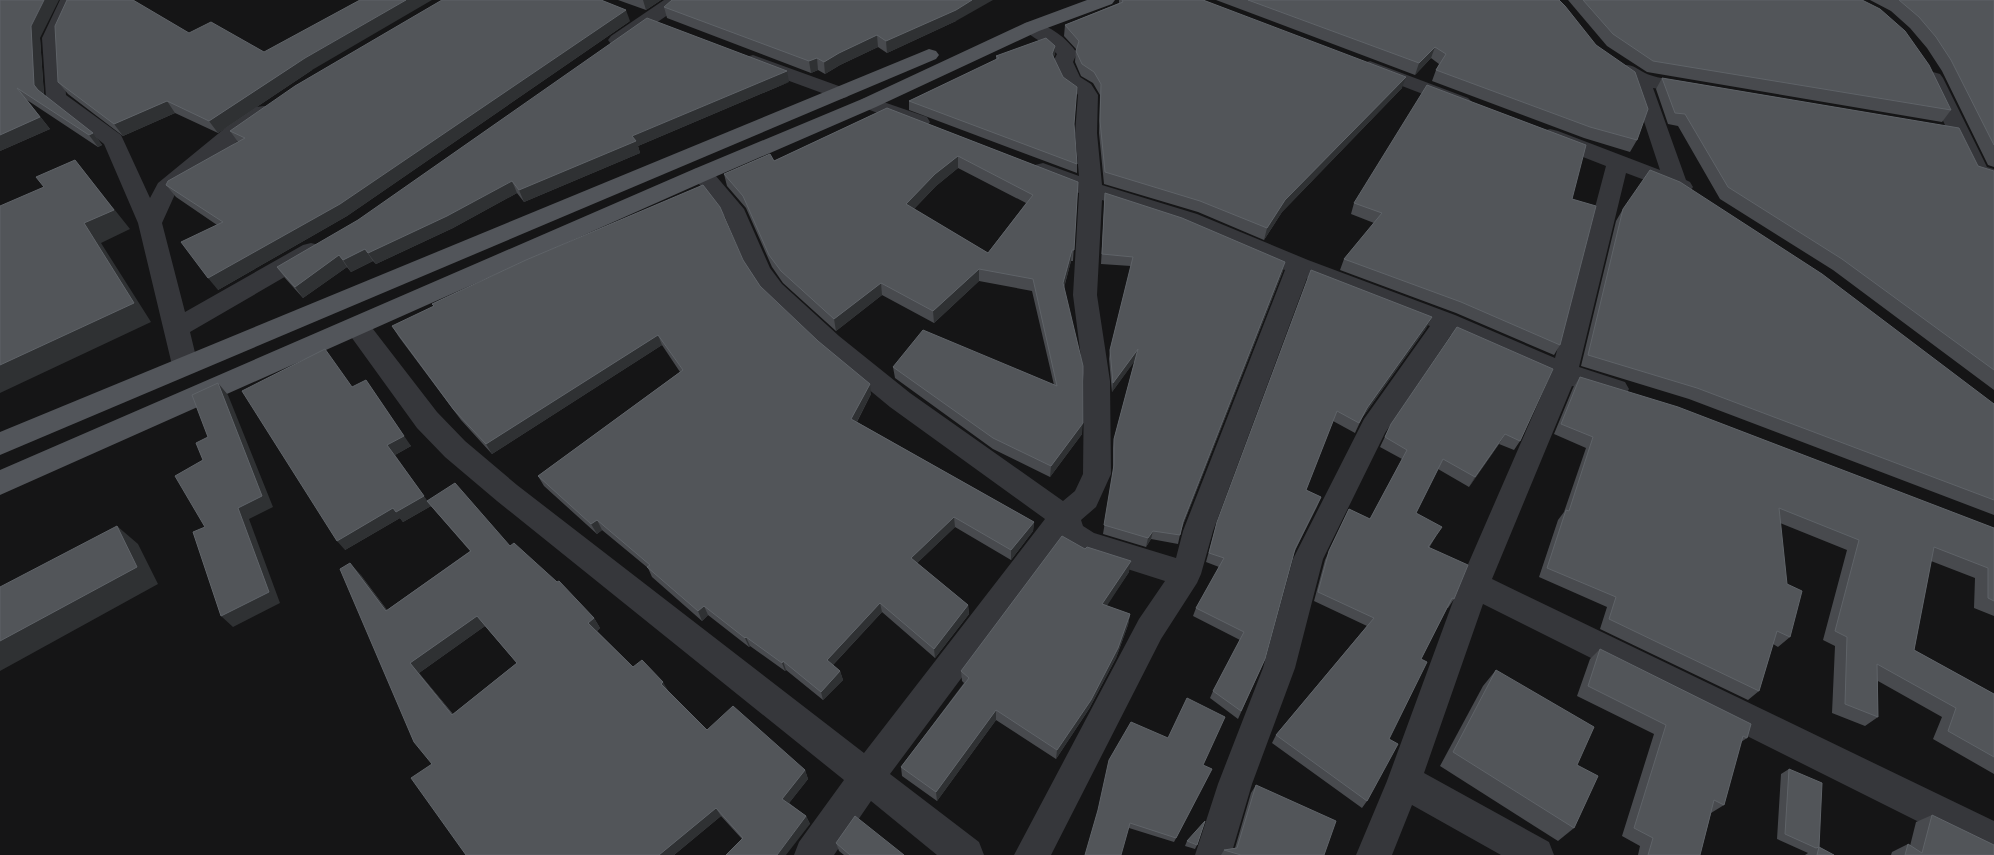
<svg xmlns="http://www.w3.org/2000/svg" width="1994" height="855" font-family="Montserrat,sans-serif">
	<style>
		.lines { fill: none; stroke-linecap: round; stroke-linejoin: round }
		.minor { fill: #36373b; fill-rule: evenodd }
		.major { fill: #52555a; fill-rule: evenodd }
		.wall { fill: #484a4e; fill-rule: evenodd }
		.shaded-wall { fill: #2f3133 }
		.building { fill: #525559; stroke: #5f6368; fill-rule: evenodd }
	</style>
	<rect width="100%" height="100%" fill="#151516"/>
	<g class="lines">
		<g class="minor">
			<polygon points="60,0 80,0 62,38 66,95 121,135 150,198 158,183 230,124 256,107 264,106 272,107 275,112 272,117 246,134 176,192 162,223 185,312 303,245 311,243 319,245 323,251 319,257 190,332 198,365 194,372 185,375 176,372 172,365 138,223 104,144 49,101 46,97 42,38"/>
			<polygon points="664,0 687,0 684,4 625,44 618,46 611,44 608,40 611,36"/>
			<path d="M1032,21C1050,26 1067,38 1077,53L1073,62L1080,77L1091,84L1098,95L1097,133L1102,185L1197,214L1308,260L1455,315L1555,358L1606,166L1542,141L1539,136L1542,131L1550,129L1558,131L1660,170L1631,82L1617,70L1620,66C1632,63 1635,68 1645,73C1658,80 1688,81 1703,85L1706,89L1703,93L1696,95L1653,88L1686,180L1690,182L1693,187L1690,192L1682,194L1626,173L1579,367L1625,382L1629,389L1625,396L1616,399L1572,386L1492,579L1994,821V855L1981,853L1483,604L1424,773L1549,842L1554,855H1501L1412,805L1392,855H1356L1387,781L1459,585L1549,378L1451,335L1385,433L1323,559L1295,668L1252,784L1231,855H1195L1218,784L1263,668L1293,559L1364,419L1430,326L1307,278L1213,531L1201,574L1197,583L1161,639L1051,855H1014L1139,619L1165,581L1074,552L1062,543L890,774L979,842L984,855H937L871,801L834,855H794L799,842L844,780L497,501L445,457L417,428L344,327L348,320L357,318L366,320L437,412L465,441L517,485L864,753L1045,519L890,407L821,350L764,296L747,270L725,217L691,174L694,169L702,167L710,169L744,209L770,268L782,284L839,336L910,393L1063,501L1075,491L1083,474L1084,381L1073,295L1079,193L1035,175L1032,170L1035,165L1043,163L1079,176L1075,133L1078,95L1076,92L1064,85L1053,62L1057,54C1047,43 1030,38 1022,27L1025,23ZM1102,200L1181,226L1285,270L1183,531L1176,558L1094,533L1083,526L1081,520L1096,507L1111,474L1110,381L1097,295Z"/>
			<polygon points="753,55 847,89 850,93 847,97 840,99 833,97 746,65 743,61 746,57"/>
			<polygon points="1370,61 1468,98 1472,102 1468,106 1461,108 1454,106 1363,71 1360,67 1363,63"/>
			<polygon points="1933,72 1940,74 1943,78 1987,167 1994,169 1994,184 1970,177 1967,172 1923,78 1926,74"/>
			<polygon points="869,97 927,117 930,122 927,127 919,129 862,107 858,103 862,99"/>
		</g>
		<g class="major">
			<polygon points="1087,0 1115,0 1112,4 1039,31 876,107 710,179 0,495 0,470 694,169 862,99 1025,23"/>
			<polygon points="929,49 936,51 939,55 936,59 0,455 0,432"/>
		</g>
	</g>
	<g class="wall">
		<polygon points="0,0 40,38 44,95 93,133 102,145 98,147 27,100 50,129 0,151"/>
		<polygon points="618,0 661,0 646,10"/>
		<polygon points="1119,0 1203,0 1402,88 1282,212 1264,240 1198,212 1104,184 1099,133 1100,95 1093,83 1081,76 1075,62 1076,49 1064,36 1065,25 1119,3"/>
		<polygon points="1216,0 1559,0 1637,140 1630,152 1584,138 1432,81 1436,70 1439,64 1431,58 1415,75"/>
		<polygon points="1568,0 1862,0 1951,110 1942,122 1647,72 1607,46"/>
		<polygon points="1870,0 1994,0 1994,167 1988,165 1942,71 1927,48 1910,28 1891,11"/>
		<polygon points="664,7 956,21 887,53 878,47 840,65 825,74 818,70 811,73 667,18"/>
		<polygon points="630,21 347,216 218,290 217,225 176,197 166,185 238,142 230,131"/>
		<polygon points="189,33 264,52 312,70 218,133 175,113 123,136 68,94 58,82"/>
		<polygon points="1055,54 1053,58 1074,125 1077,164 1077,173 909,110 909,101 996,60 996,56"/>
		<polygon points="1662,78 1994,171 1994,390 1833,270 1720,199 1678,126 1668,124 1656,89"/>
		<polygon points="789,82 638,146 640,153 524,202 517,193 453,228 376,264 373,261 351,272 347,267 303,298 285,278 277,267"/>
		<path d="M887,108L1078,182L1073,261H1071L1064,288L1082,434L1050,477L993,449L895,378L893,367L1054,385L1032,291L979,281L934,323L882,295L836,331L783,283L772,267L746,208L727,186L724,174L774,161ZM958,168L1026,203L988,253L914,209L936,186Z"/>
		<polygon points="1105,193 1285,262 1283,271 1181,530 1178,544 1151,539 1146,547 1103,534 1113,473 1113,448 1114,439 1135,360 1112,392 1109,359 1110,350 1131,266 1101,264"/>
		<polygon points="1572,199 1560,345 1554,355 1456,313 1340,270 1344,259 1374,223 1351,214 1354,203"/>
		<polygon points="1623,209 1994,404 1994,515 1689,399 1581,366 1616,221"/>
		<polygon points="743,260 760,286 871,394 857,422 1034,522 1033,531 1011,560 955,527 917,563 968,605 969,614 935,658 882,612 833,665 840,671 843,680 823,700 786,670 785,671 750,646 749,647 708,615 702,621 652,577 648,568 602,530 597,534 544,486 538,476 680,372 662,345 492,454 461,420 399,337 392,326"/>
		<polygon points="1427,327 1362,418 1355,433 1333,421 1306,490 1321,497 1294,553 1265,659 1238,719 1210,698 1213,691 1240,640 1193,616 1196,608 1219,567 1206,562 1217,522"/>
		<polygon points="1457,327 1520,441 1514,450 1499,444 1469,487 1438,469 1416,513 1436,536 1429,548 1454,599 1448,608 1447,608 1421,659 1389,739 1367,801 1362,808 1272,743 1276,735 1367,626 1314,601 1325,560 1349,509 1370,519 1402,459 1380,447 1391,424"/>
		<polygon points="1580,377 1994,528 1994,616 1974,608 1975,578 1931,561 1914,650 1994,694 1994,774 1933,739 1942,717 1878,681 1878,717 1865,726 1832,713 1835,646 1823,640 1847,550 1780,523 1790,637 1778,647 1773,644 1759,691 1748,700 1600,629 1607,607 1539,577 1558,520 1564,512 1586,448 1554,434 1573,388"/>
		<path d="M352,387L411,446L395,455L427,501L510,546L594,618L600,628L597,631L633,667L669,692L707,730L805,770L808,779L789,803L806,816L810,824L742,839L721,816L674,855H466L360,574L387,610L470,551L431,506L403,522L400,518L345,550ZM485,626L517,663L453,714L419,673Z"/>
		<polygon points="1085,549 1129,572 1106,606 1130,614 1128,625 1116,658 1089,709 1056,759 996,720 937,801 902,776 901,767 964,683 962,681 961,671"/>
		<polygon points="1600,649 1747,738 1741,742 1724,805 1711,813 1700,855 1638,855 1640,846 1622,836 1654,734 1577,696 1590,659"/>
		<polygon points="1496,670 1577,765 1574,828 1558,841 1440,766 1483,686"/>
		<polygon points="1203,765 1209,774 1174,842 1129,828 1085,855"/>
		<polygon points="1789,769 1819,847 1834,855 1805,855 1808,853 1777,839 1781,774"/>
		<polygon points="1256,785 1324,855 1221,855 1224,850 1235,848 1251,793"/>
		<polygon points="1932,815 1994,855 1891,855 1892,852 1908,844 1910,846 1916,822"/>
		<polygon points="1187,841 1197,845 1195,849 1185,846"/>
		<polygon points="836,843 904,855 844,855 839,851"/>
	</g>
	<g class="shaded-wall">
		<polygon points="44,0 59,0 40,38 44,97 48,102 34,85 31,26"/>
		<polygon points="406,0 432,0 312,70 218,133 209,121 305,58"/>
		<polygon points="643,0 661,0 646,10"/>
		<polygon points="972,0 993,0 956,21 887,53 886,41"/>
		<polygon points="626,10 630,21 347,216 218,290 208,278"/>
		<polygon points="877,35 878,47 840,65 825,74 824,62 839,53"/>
		<polygon points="1055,46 1055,54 1051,63 1052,54"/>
		<polygon points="1435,47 1431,58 1415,75 1419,63"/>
		<polygon points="817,58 818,70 811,73 809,61"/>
		<polygon points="787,71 789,82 638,146 640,153 524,202 519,190 632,136"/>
		<polygon points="1406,77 1402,88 1282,212 1264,240 1267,228 1285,200"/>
		<polygon points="17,88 50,129 0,151 0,135"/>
		<polygon points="167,101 175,113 123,136 114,124"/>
		<polygon points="93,133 102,145 98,147 89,135"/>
		<polygon points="958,156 958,168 936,186 907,216 906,204 935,174"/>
		<polygon points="75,160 130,229 101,243 151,322 0,393 0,365 84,223"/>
		<polygon points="512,181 517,193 453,228 376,264 368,253"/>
		<polygon points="365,249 373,261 351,272 343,260"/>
		<polygon points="1072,250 1071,261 1062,294 1063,283"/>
		<polygon points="339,255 347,267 303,298 295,287"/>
		<polygon points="1285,262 1283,271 1181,530 1183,522"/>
		<polygon points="979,269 979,281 934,323 933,311"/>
		<polygon points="881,283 882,295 836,331 834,319"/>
		<polygon points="1432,317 1427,327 1362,418 1355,433 1367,408"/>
		<polygon points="658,335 662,345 492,454 486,444"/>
		<polygon points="1138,349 1137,358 1112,392 1113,383"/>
		<polygon points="366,380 411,446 395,455 431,506 403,522 400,518 345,550 337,541 393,508 387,445"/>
		<polygon points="218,383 228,395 273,507 249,519 280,603 233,627 221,616 238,508"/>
		<polygon points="870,384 871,394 853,429 851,419"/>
		<polygon points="1083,423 1082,434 1050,477 1051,466"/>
		<polygon points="1505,434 1499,444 1469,487 1475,477"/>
		<polygon points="1321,497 1317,507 1291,558 1295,549"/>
		<polygon points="954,517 955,527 912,568 911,558"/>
		<polygon points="597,520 602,530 597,534 591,524"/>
		<polygon points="1034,522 1033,531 1011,560 1011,550"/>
		<polygon points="117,526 138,544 158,584 0,671 0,641"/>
		<polygon points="1153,531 1151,539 1146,547 1148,538"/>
		<polygon points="1131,561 1129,572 1101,615 1102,604"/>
		<polygon points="350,563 360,574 395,621 386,611"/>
		<polygon points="880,603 882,612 829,669 827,660"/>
		<polygon points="968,605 969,614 935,658 934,649"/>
		<polygon points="704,606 708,615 702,621 698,611"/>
		<polygon points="1130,614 1128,625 1116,658 1089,709 1056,759 1057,750"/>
		<polygon points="477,616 485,626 419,673 460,724 452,715 410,663"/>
		<polygon points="594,618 600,628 594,633 588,623"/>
		<polygon points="746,637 750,646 749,647 745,638"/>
		<polygon points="783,661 786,670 785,671 782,663"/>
		<polygon points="840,671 843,680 823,700 821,692"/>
		<polygon points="663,682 669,692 661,684"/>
		<polygon points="996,710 996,720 937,801 936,792"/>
		<polygon points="805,770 808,779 786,807 782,799"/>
		<polygon points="716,808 721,816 674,855 659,855"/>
		<polygon points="806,816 810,824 786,855 777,855"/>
	</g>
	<g class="building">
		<polygon points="0,0 44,0 31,26 34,85 38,90 93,133 89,135 17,88 40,117 0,135"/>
		<polygon points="67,0 133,0 189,33 211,22 264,52 360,0 406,0 305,58 209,121 167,101 114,124 58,82 55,26"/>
		<polygon points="442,0 601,0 626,10 340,204 208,278 181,242 223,222 166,185 168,181 245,138 230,131 295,86"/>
		<polygon points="672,0 972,0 956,10 886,41 877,35 839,53 824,62 817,58 809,61 664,7"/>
		<polygon points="1122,0 1203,0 1406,77 1285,200 1267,228 1200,201 1105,172 1100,121 1101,84 1094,72 1082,64 1076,51 1079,41 1065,25 1123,2"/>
		<polygon points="1248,0 1559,0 1565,6 1596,45 1635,72 1648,109 1637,140 1590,127 1436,70 1446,54 1435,47 1419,63"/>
		<polygon points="1583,0 1862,0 1880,9 1905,31 1929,65 1951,110 1653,61 1613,34"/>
		<polygon points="1899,0 1994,0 1994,145 1951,60 1936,37 1919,17"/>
		<polygon points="647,18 787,71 632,136 636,141 519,190 512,181 447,216 368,253 365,249 343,260 339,255 295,287 277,267 358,220"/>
		<polygon points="1046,38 1055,46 1052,54 1063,77 1077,87 1074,124 1077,164 909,101 999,58 996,56"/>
		<polygon points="1662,78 1959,128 1978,166 1994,171 1994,370 1842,259 1728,187 1685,114 1675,113"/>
		<polygon points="1427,85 1586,145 1572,199 1596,206 1560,345 1461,302 1344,259 1382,213 1354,203"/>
		<path d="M887,108L1078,182L1074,250H1072L1063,283L1083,366V423L1051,466L993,438L893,367L923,330L1057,386L1033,279L979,269L933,311L881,283L834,319L781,271L769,255L743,196L724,174L770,154L774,161ZM958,156L1033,195L988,253L906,204L935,174Z"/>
		<polygon points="75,160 114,210 84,223 134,303 0,365 0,206 44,187 36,177"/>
		<polygon points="1650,170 1680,182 1822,274 1994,404 1994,500 1697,388 1588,355 1623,209"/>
		<polygon points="703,185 720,207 743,260 760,286 818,341 870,384 851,419 1034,522 1011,550 954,517 911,558 968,605 934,649 880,603 827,660 840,671 821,692 783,661 782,663 746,637 745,638 704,606 698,611 647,567 650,565 597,520 591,524 538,476 683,370 658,335 486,444 454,410 392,326 434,306 432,304 526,260"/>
		<polygon points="1105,193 1182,218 1285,262 1183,522 1180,535 1153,531 1148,538 1104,525 1114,465 1114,439 1138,349 1113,383 1110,350 1133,257 1102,254"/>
		<polygon points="1311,270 1432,317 1367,408 1359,423 1337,411 1306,490 1321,497 1295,549 1265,659 1241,711 1213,691 1244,632 1196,608 1224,558 1209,553 1217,522"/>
		<polygon points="1457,327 1553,369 1520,441 1505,434 1475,477 1443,459 1416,513 1442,527 1428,547 1468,565 1454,599 1452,598 1421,659 1427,662 1389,739 1398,744 1367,801 1276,735 1374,618 1318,592 1329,551 1349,509 1370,519 1407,450 1385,437 1391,424"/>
		<polygon points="325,349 352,387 366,380 404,436 387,445 424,496 396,512 393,508 337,541 242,391"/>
		<polygon points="1580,377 1678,407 1994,528 1994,601 1988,598 1988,568 1934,547 1914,650 1994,694 1994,757 1948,731 1956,708 1877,664 1878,717 1845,704 1847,637 1835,631 1859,540 1779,508 1787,584 1802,591 1790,637 1777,631 1759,691 1609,619 1616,597 1547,568 1566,510 1569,511 1593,437 1561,424"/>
		<polygon points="218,383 262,496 238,508 269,592 221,616 193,532 205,527 175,476 203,460 196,443 208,437 192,395"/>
		<path d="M455,483L510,546L514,543L557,582L559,581L594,618L588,623L633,667L642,660L663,682L661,684L707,730L733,706L805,770L782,799L806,816L777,855H726L743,838L716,808L659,855H466L411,778L432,764L414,742L340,569L350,563L386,611L471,551L427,501ZM477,616L517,663L452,715L410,663Z"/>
		<polygon points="117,526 137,567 0,641 0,587"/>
		<polygon points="1062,536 1085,549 1087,547 1131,561 1102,604 1130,614 1118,648 1091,700 1057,750 996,710 936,792 901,767 969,678 961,671"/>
		<polygon points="1600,649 1751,724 1747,738 1743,736 1724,805 1714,800 1700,855 1648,855 1653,838 1634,828 1666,725 1588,686"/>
		<polygon points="1496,670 1594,727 1577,765 1598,776 1574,828 1453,752"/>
		<polygon points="1187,698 1225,717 1203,765 1212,769 1176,838 1130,823 1121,855 1085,855 1098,810 1109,760 1131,722 1168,738"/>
		<polygon points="1789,769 1822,783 1819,847 1816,848 1785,834"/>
		<polygon points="1256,785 1336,821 1324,855 1241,855 1224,850 1237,848"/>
		<polygon points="1932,815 1994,845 1994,855 1905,855 1908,844 1922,853"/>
		<polygon points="855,816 904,855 850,855 836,843"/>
		<polygon points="1205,821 1197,845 1187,841"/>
		<polygon points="1819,847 1834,855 1817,855"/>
	</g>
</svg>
